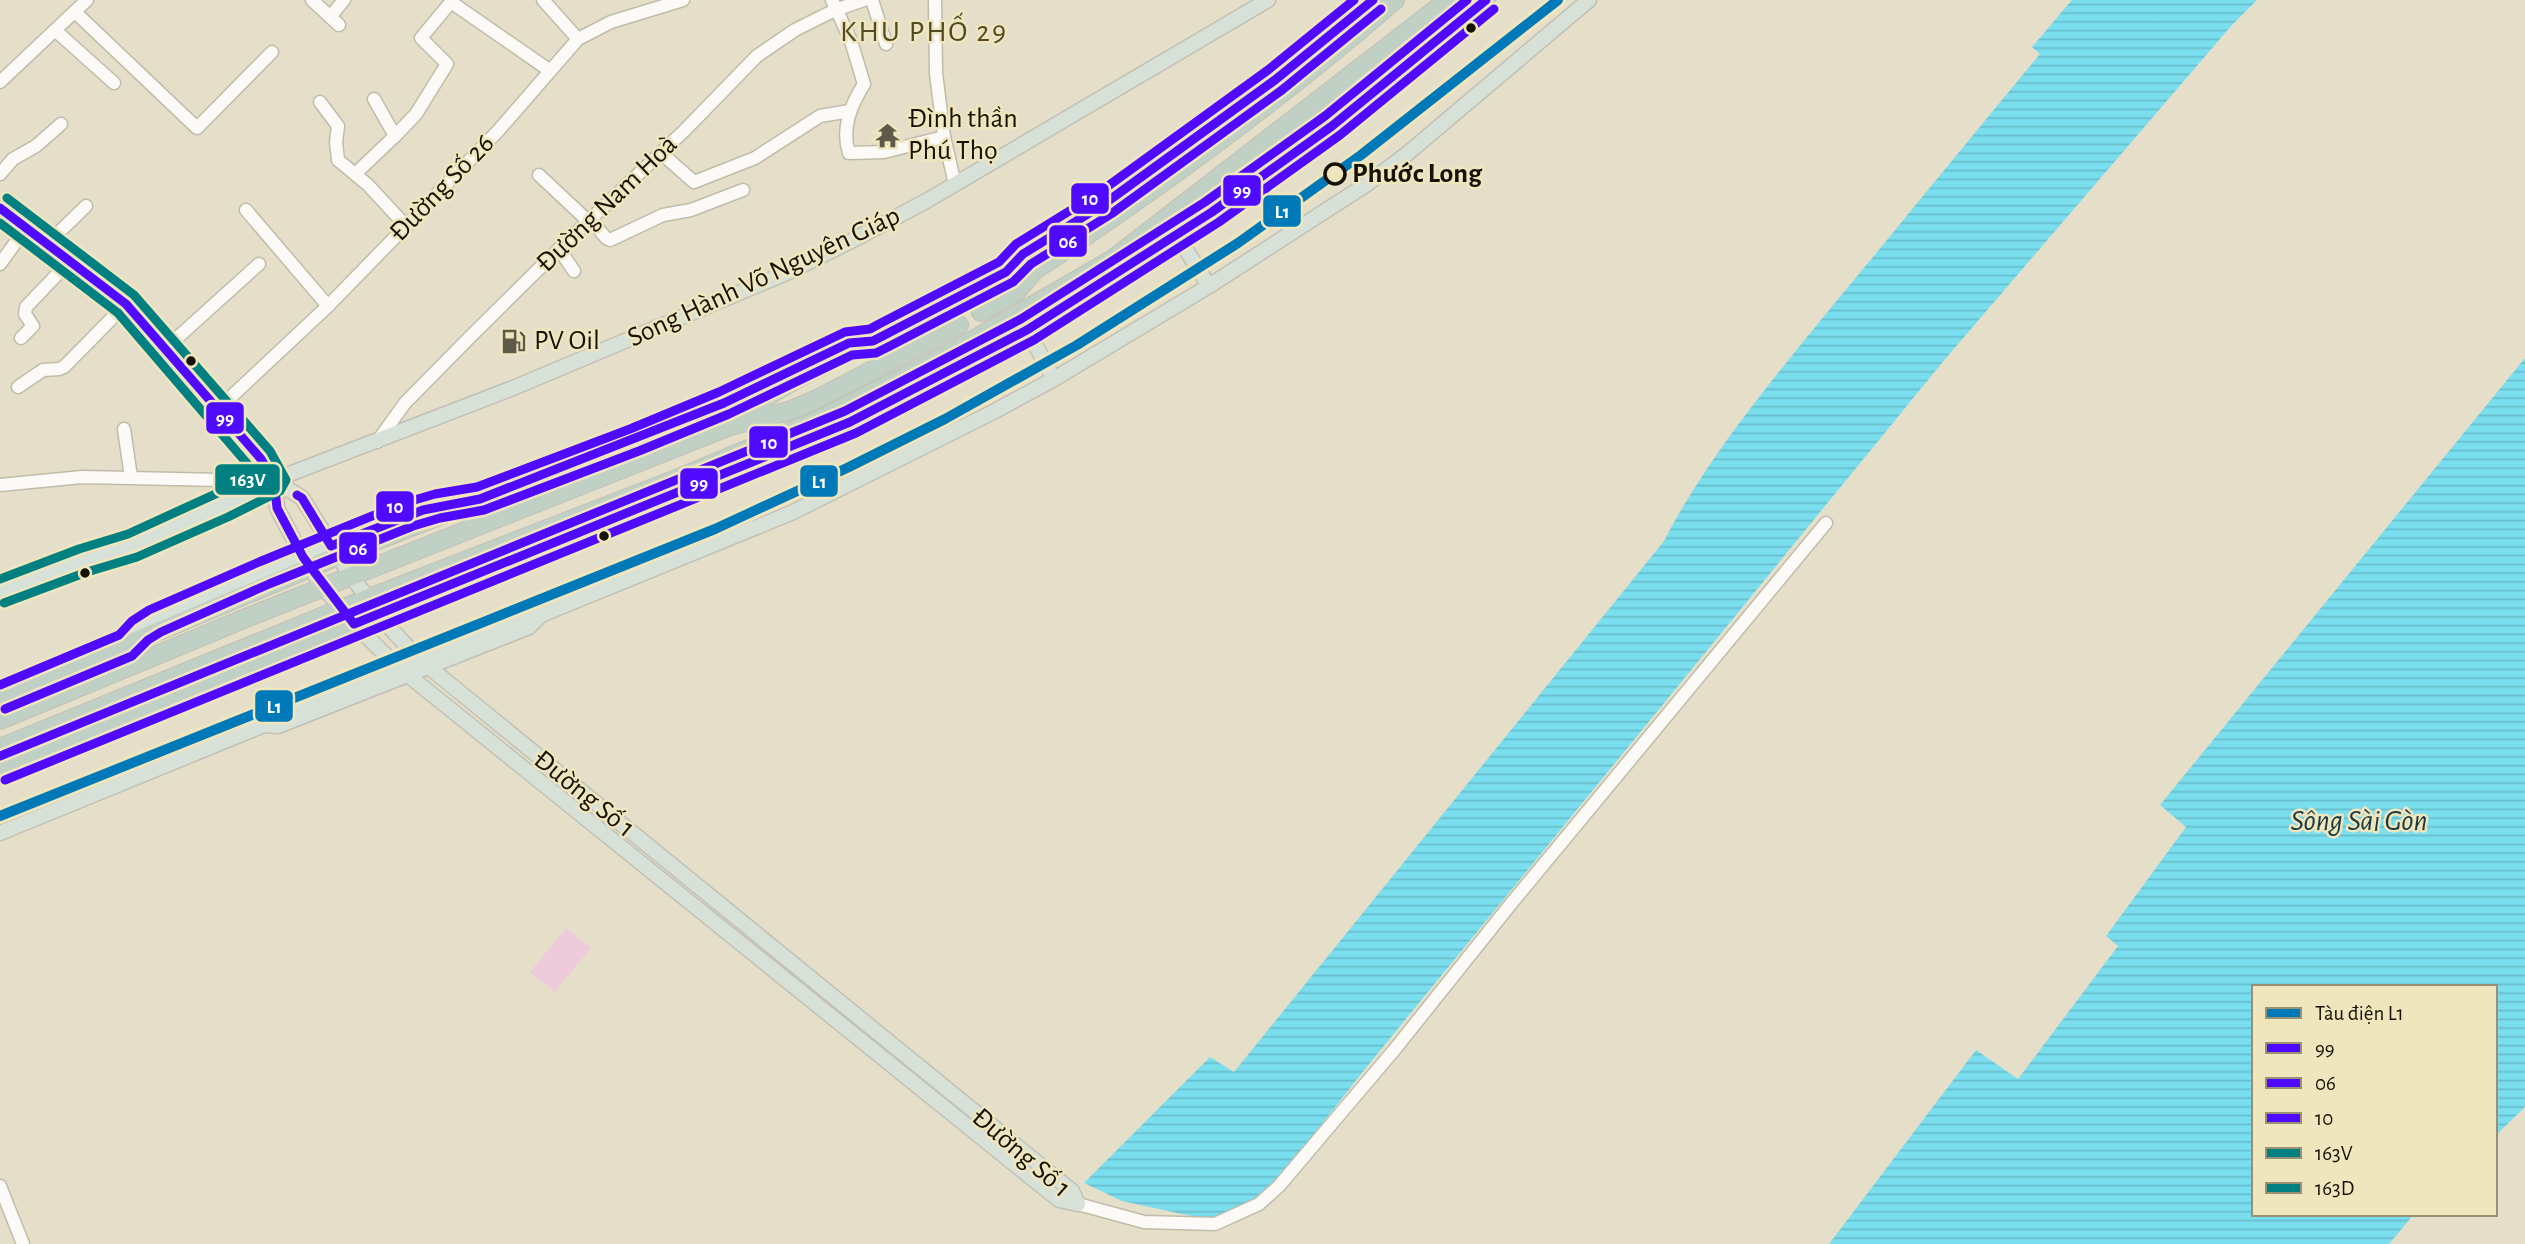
<svg xmlns="http://www.w3.org/2000/svg" width="2525" height="1244" font-family="'Alegreya Sans',sans-serif">
	<style>
		.grass { fill: #eecbda }
		.water { fill: url(#water-rules) }
		.lines { fill: none; stroke-linecap: round; stroke-linejoin: round }
		.highway-tunnel { stroke: #c6c0ac; stroke-width: 18; stroke-dasharray: 18 9; stroke-linecap: butt }
		.minor-casing { stroke: #c0bcaa; stroke-width: 15 }
		.major-casing { stroke: #c2c0b5; stroke-width: 17 }
		.highway-casing { stroke: #c2c0b5; stroke-width: 20 }
		.minor { stroke: #fbfaf7; stroke-width: 12 }
		.major { stroke: #d8e1d8; stroke-width: 14 }
		.highway { stroke: #c0d0c5; stroke-width: 18 }
		.bus-1-casing { stroke: #f0e6be; stroke-width: 14 }
		.bus-2-casing { stroke: #f0e6be; stroke-width: 14 }
		.bus-3-casing { stroke: #f0e6be; stroke-width: 14 }
		.bus-4-casing { stroke: #f0e6be; stroke-width: 14 }
		.bus-5-casing { stroke: #f0e6be; stroke-width: 14 }
		.bus-1 { stroke: #4f0aff; stroke-width: 9 }
		.bus-2 { stroke: #4f0aff; stroke-width: 9 }
		.bus-3 { stroke: #4f0aff; stroke-width: 9 }
		.bus-4 { stroke: #008080; stroke-width: 9 }
		.bus-5 { stroke: #008080; stroke-width: 9 }
		.metro-1-casing { stroke: #f0e6be; stroke-width: 16 }
		.metro-1 { stroke: #0079b8; stroke-width: 10 }
		.bus-dot { fill: #161205; stroke: #f0e6be; stroke-width: 2.5 }
		.stop-dot { fill: #f0e6be; stroke: #161205; stroke-width: 3.5 }
		.labels { text-anchor: middle; dominant-baseline: central; stroke-width: 5; stroke-linejoin: round; paint-order: stroke }
		.poi-label { font-size: 28px; fill: #161205; stroke: #f0e6be; text-anchor: start }
		.stop-label { font-size: 28px; font-weight: bold; fill: #161205; stroke: #f0e6be; text-anchor: start }
		.street-label { font-size: 28px; fill: #161205; stroke: #f0e6be }
		.neighbourhood-label { font-size: 30px; letter-spacing: 2px; fill: #524925; stroke: #f0e6be }
		.water-label { font-size: 30px; font-style: italic; fill: #1c3a41; stroke: #f0e6be }
		.line-badge { stroke: #f0e6be; stroke-width: 2.5 }
		.badge-label { font-size: 19px; text-anchor: middle; font-weight: bold; fill: #fff }
	</style>
	<defs>
		<pattern id="water-rules" width="6" height="5" patternUnits="userSpaceOnUse" patternTransform="scale(1.75)"><rect width="6" height="5" fill="#7adeee"/><path d="M0 2.5h6" fill="none" stroke="#69bdcb"/></pattern>
	</defs>
	<rect width="100%" height="100%" fill="#e5dfc9"/>
	<polygon class="grass" points="566,928 591,948 555,992 530,972"/>
	<g class="water">
		<path d="M2072,0H2257L2232,25L1946,358L1365,1069C1348,1091 1331,1112 1314,1134C1285,1171 1256,1214 1205,1219L1122,1201L1084,1183L1210,1057L1234,1072L1664,541C1709,454 1773,379 1834,304C1903,221 1971,137 2040,54L2032,47Z"/>
		<polygon points="2525,358 2525,1107 2495,1136 2495,987 2254,987 2254,1214 2414,1214 2389,1244 1829,1244 1976,1050 2018,1079 2118,946 2106,936 2186,827 2160,805"/>
	</g>
	<g class="lines">
		<polyline class="highway-tunnel" points="825,365 849,353"/>
		<defs>
			<g id="minor">
				<polyline points="312,0 339,25"/>
				<polyline points="543,0 578,39"/>
				<path d="M832,0L851,41L864,84C851,105 841,128 849,153L884,152L944,137"/>
				<polyline points="872,0 886,44"/>
				<polyline points="935,0 936,73 944,137 955,184"/>
				<polyline points="75,12 197,128 272,52"/>
				<polyline points="330,17 344,0"/>
				<polyline points="56,31 114,83"/>
				<polyline points="0,82 87,0"/>
				<polyline points="374,99 395,136 416,114 447,64 421,38 451,2 549,70"/>
				<polyline points="320,102 338,126 336,142 338,160 368,185 406,226"/>
				<polyline points="661,153 694,182 755,158 820,116 850,111"/>
				<polyline points="0,174 13,159 36,146 61,124"/>
				<polyline points="355,174 395,136"/>
				<polyline points="539,175 588,221"/>
				<polyline points="246,210 328,306"/>
				<polyline points="590,219 606,238 610,240 663,215 691,210 743,190"/>
				<polyline points="47,244 86,206"/>
				<polyline points="559,249 574,271"/>
				<polyline points="0,264 26,228"/>
				<polyline points="21,338 33,326 25,314 26,307 70,261"/>
				<polyline points="166,348 259,264"/>
				<polyline points="18,387 43,370 59,369 64,367 126,304"/>
				<polyline points="218,409 328,306 406,226 498,131 578,39 611,22 683,0"/>
				<polyline points="124,429 131,477"/>
				<polyline points="377,442 405,403 471,336 559,249 684,131 757,56 795,30 835,10 864,0"/>
				<polyline points="0,485 82,477 222,480 252,492"/>
				<polyline points="0,1186 23,1244"/>
				<polyline points="1078,1204 1144,1222 1215,1224 1259,1204 1279,1186 1395,1049 1510,905 1826,523"/>
			</g>
			<g id="major">
				<polyline points="0,208 126,304 166,348 261,459 274,480 277,508 303,557 323,587 354,624 398,667 1059,1200 1078,1204"/>
				<polyline points="1171,226 1209,286"/>
				<polyline points="1027,330 1054,379"/>
				<path d="M806,370C819,351 847,343 868,341"/>
				<polyline points="274,480 302,498 351,576 392,630 419,659 1072,1191 1078,1204"/>
				<polyline points="0,592 83,560 132,546 223,506 274,480 513,388 791,271 857,238 928,200 1268,0"/>
				<polyline points="129,642 140,630 155,621 264,573 409,514 463,501"/>
				<polyline points="264,725 278,726 529,627 541,615"/>
				<polyline points="0,833 264,725 274,717 524,616 541,615 791,513 993,412 1054,379 1209,286 1367,184 1408,153 1589,0"/>
			</g>
			<g id="highway">
				<path d="M981,312L1017,291L1035,270C1161,187 1281,99 1395,0"/>
				<polyline points="849,353 1006,272 1023,254 1104,204 1275,80 1373,0"/>
				<path d="M733,423C759,399 793,380 825,365"/>
				<polyline points="0,698 338,556 724,403 812,361"/>
				<polyline points="0,720 251,616 730,426 789,411 817,399 959,325"/>
				<polyline points="0,748 341,609 679,478 821,419 954,351 1113,259 1448,0"/>
				<polyline points="0,769 850,422 1027,330 1212,212 1332,126 1486,0"/>
			</g>
		</defs>
		<use href="#minor" class="minor-casing"/>
		<use href="#major" class="major-casing"/>
		<use href="#highway" class="highway-casing"/>
		<use href="#minor" class="minor"/>
		<use href="#major" class="major"/>
		<use href="#highway" class="highway"/>
		<defs>
			<g id="bus-1">
				<polyline points="0,208 126,304 261,459 274,480 277,508 303,557 354,624 850,422 1027,330 1212,212 1332,126 1486,0"/>
				<polyline points="297,495 302,498 331,546 423,510 480,499 724,403 849,343 873,341 1006,272 1023,254 1104,204 1275,80 1373,0"/>
			</g>
			<g id="bus-2">
				<polyline points="5,709 132,656 148,640 161,632 269,584 413,526 440,518 484,510 639,451 729,414 852,355 876,353 890,346 1013,282 1031,264 1111,214 1282,90 1381,9"/>
				<polyline points="5,780 856,433 1034,340 1219,222 1340,135 1494,9"/>
			</g>
			<g id="bus-3">
				<polyline points="0,685 119,635 132,621 149,610 259,562 404,503 435,494 477,487 630,429 719,392 845,332 870,329 879,324 999,262 1016,244 1097,194 1268,70 1354,0"/>
				<polyline points="0,756 845,411 1021,319 1205,202 1325,116 1467,0"/>
			</g>
			<polyline id="bus-4" points="0,223 118,313 257,475 128,534 79,549 0,579"/>
			<polyline id="bus-5" points="4,603 87,572 137,557 228,517 280,491 286,480 270,451 134,295 7,198"/>
		</defs>
		<use href="#bus-1" class="bus-1-casing"/>
		<use href="#bus-2" class="bus-2-casing"/>
		<use href="#bus-3" class="bus-3-casing"/>
		<use href="#bus-4" class="bus-4-casing"/>
		<use href="#bus-5" class="bus-5-casing"/>
		<use href="#bus-1" class="bus-1"/>
		<use href="#bus-2" class="bus-2"/>
		<use href="#bus-3" class="bus-3"/>
		<use href="#bus-4" class="bus-4"/>
		<use href="#bus-5" class="bus-5"/>
		<defs>
			<polyline id="metro-1" points="0,816 715,529 847,468 945,419 1077,345 1238,243 1361,155 1558,0"/>
		</defs>
		<use href="#metro-1" class="metro-1-casing"/>
		<use href="#metro-1" class="metro-1"/>
	</g>
	<defs>
		<symbol id="temple-bare" viewBox="-9 -9 18 18"><path d="M0-6L5-2H3V0L6.5 2.5H4V6H1.5V3h-3V6H-4V2.5H-6.5L-3 0V-2H-5Z" fill="#5e5a4a" stroke="#f0e6be" stroke-width="2.5" paint-order="stroke"/></symbol>
		<symbol id="fuel-bare" viewBox="-9 -9 18 18"><path d="M-5.5-6h7V0h2V4h1.3V-2.5L3-4.5l.8-.8L6-3V5H2.5V1h-1V6h-7ZM-4.2-4.7v3.2H.2V-4.7Z" fill="#5e5a4a" stroke="#f0e6be" stroke-width="2.5" paint-order="stroke"/></symbol>
	</defs>
	<g fill-rule="evenodd">
		<use href="#temple-bare" x="870" y="118" width="35" height="35"/>
		<use href="#fuel-bare" x="496" y="324" width="35" height="35"/>
	</g>
	<g class="bus-dot">
		<circle cx="1471" cy="28" r="6"/>
		<circle cx="191" cy="361" r="6"/>
		<circle cx="604" cy="536" r="6"/>
		<circle cx="85" cy="573" r="6"/>
	</g>
	<circle class="stop-dot" cx="1335" cy="174" r="10"/>
	<g class="labels">
		<g class="poi-label">
			<text x="908" y="119">Đình thần<tspan x="908" dy="32">Phú Thọ</tspan></text>
			<text x="534" y="341">PV Oil</text>
		</g>
		<g class="stop-label">
			<text x="1352" y="174">Phước Long</text>
		</g>
		<g class="street-label">
			<text transform="translate(442 188) rotate(-46)">Đường Số 26</text>
			<text transform="translate(607 204) rotate(-44)">Đường Nam Hoà</text>
			<text transform="translate(764 277) rotate(-25)">Song Hành Võ Nguyên Giáp</text>
			<text transform="translate(584 794) rotate(39)">Đường Số 1</text>
			<text transform="translate(1021 1153) rotate(41)">Đường Số 1</text>
		</g>
		<g class="neighbourhood-label">
			<text x="924" y="32">KHU PHỐ 29</text>
		</g>
		<g class="water-label">
			<text x="2359" y="821">Sông Sài Gòn</text>
		</g>
	</g>
	<g class="line-badge">
		<rect x="1222" y="174" width="40" height="33" rx="7" fill="#4f0aff"/>
		<rect x="1070" y="182" width="40" height="33" rx="7" fill="#4f0aff"/>
		<rect x="1262" y="194" width="40" height="34" rx="7" fill="#0079b8"/>
		<rect x="1048" y="224" width="40" height="34" rx="7" fill="#4f0aff"/>
		<rect x="205" y="401" width="40" height="34" rx="7" fill="#4f0aff"/>
		<rect x="748" y="425" width="41" height="34" rx="7" fill="#4f0aff"/>
		<rect x="214" y="463" width="67" height="33" rx="7" fill="#008080"/>
		<rect x="799" y="464" width="40" height="34" rx="7" fill="#0079b8"/>
		<rect x="679" y="467" width="40" height="33" rx="7" fill="#4f0aff"/>
		<rect x="375" y="490" width="40" height="33" rx="7" fill="#4f0aff"/>
		<rect x="338" y="531" width="40" height="34" rx="7" fill="#4f0aff"/>
		<rect x="254" y="689" width="40" height="34" rx="7" fill="#0079b8"/>
	</g>
	<g class="badge-label">
		<text x="1242" y="197">99</text>
		<text x="1090" y="205">10</text>
		<text x="1282" y="218">L1</text>
		<text x="1068" y="248">06</text>
		<text x="225" y="425">99</text>
		<text x="769" y="449">10</text>
		<text x="248" y="486">163V</text>
		<text x="819" y="488">L1</text>
		<text x="699" y="490">99</text>
		<text x="395" y="513">10</text>
		<text x="358" y="555">06</text>
		<text x="274" y="713">L1</text>
	</g>
	<rect x="2252" y="985" width="245" height="231" fill="#f0e6be" stroke="#999174" stroke-width="2"/>
	<rect x="2266" y="1008" width="35" height="10" fill="#0079b8" stroke="#999174" stroke-width="2"/>
	<text x="2315" y="1020" font-size="21" fill="#161205">Tàu điện L1</text>
	<rect x="2266" y="1043" width="35" height="10" fill="#4f0aff" stroke="#999174" stroke-width="2"/>
	<text x="2315" y="1055" font-size="21" fill="#161205">99</text>
	<rect x="2266" y="1078" width="35" height="10" fill="#4f0aff" stroke="#999174" stroke-width="2"/>
	<text x="2315" y="1090" font-size="21" fill="#161205">06</text>
	<rect x="2266" y="1113" width="35" height="10" fill="#4f0aff" stroke="#999174" stroke-width="2"/>
	<text x="2315" y="1125" font-size="21" fill="#161205">10</text>
	<rect x="2266" y="1148" width="35" height="10" fill="#008080" stroke="#999174" stroke-width="2"/>
	<text x="2315" y="1160" font-size="21" fill="#161205">163V</text>
	<rect x="2266" y="1183" width="35" height="10" fill="#008080" stroke="#999174" stroke-width="2"/>
	<text x="2315" y="1195" font-size="21" fill="#161205">163D</text>
</svg>
